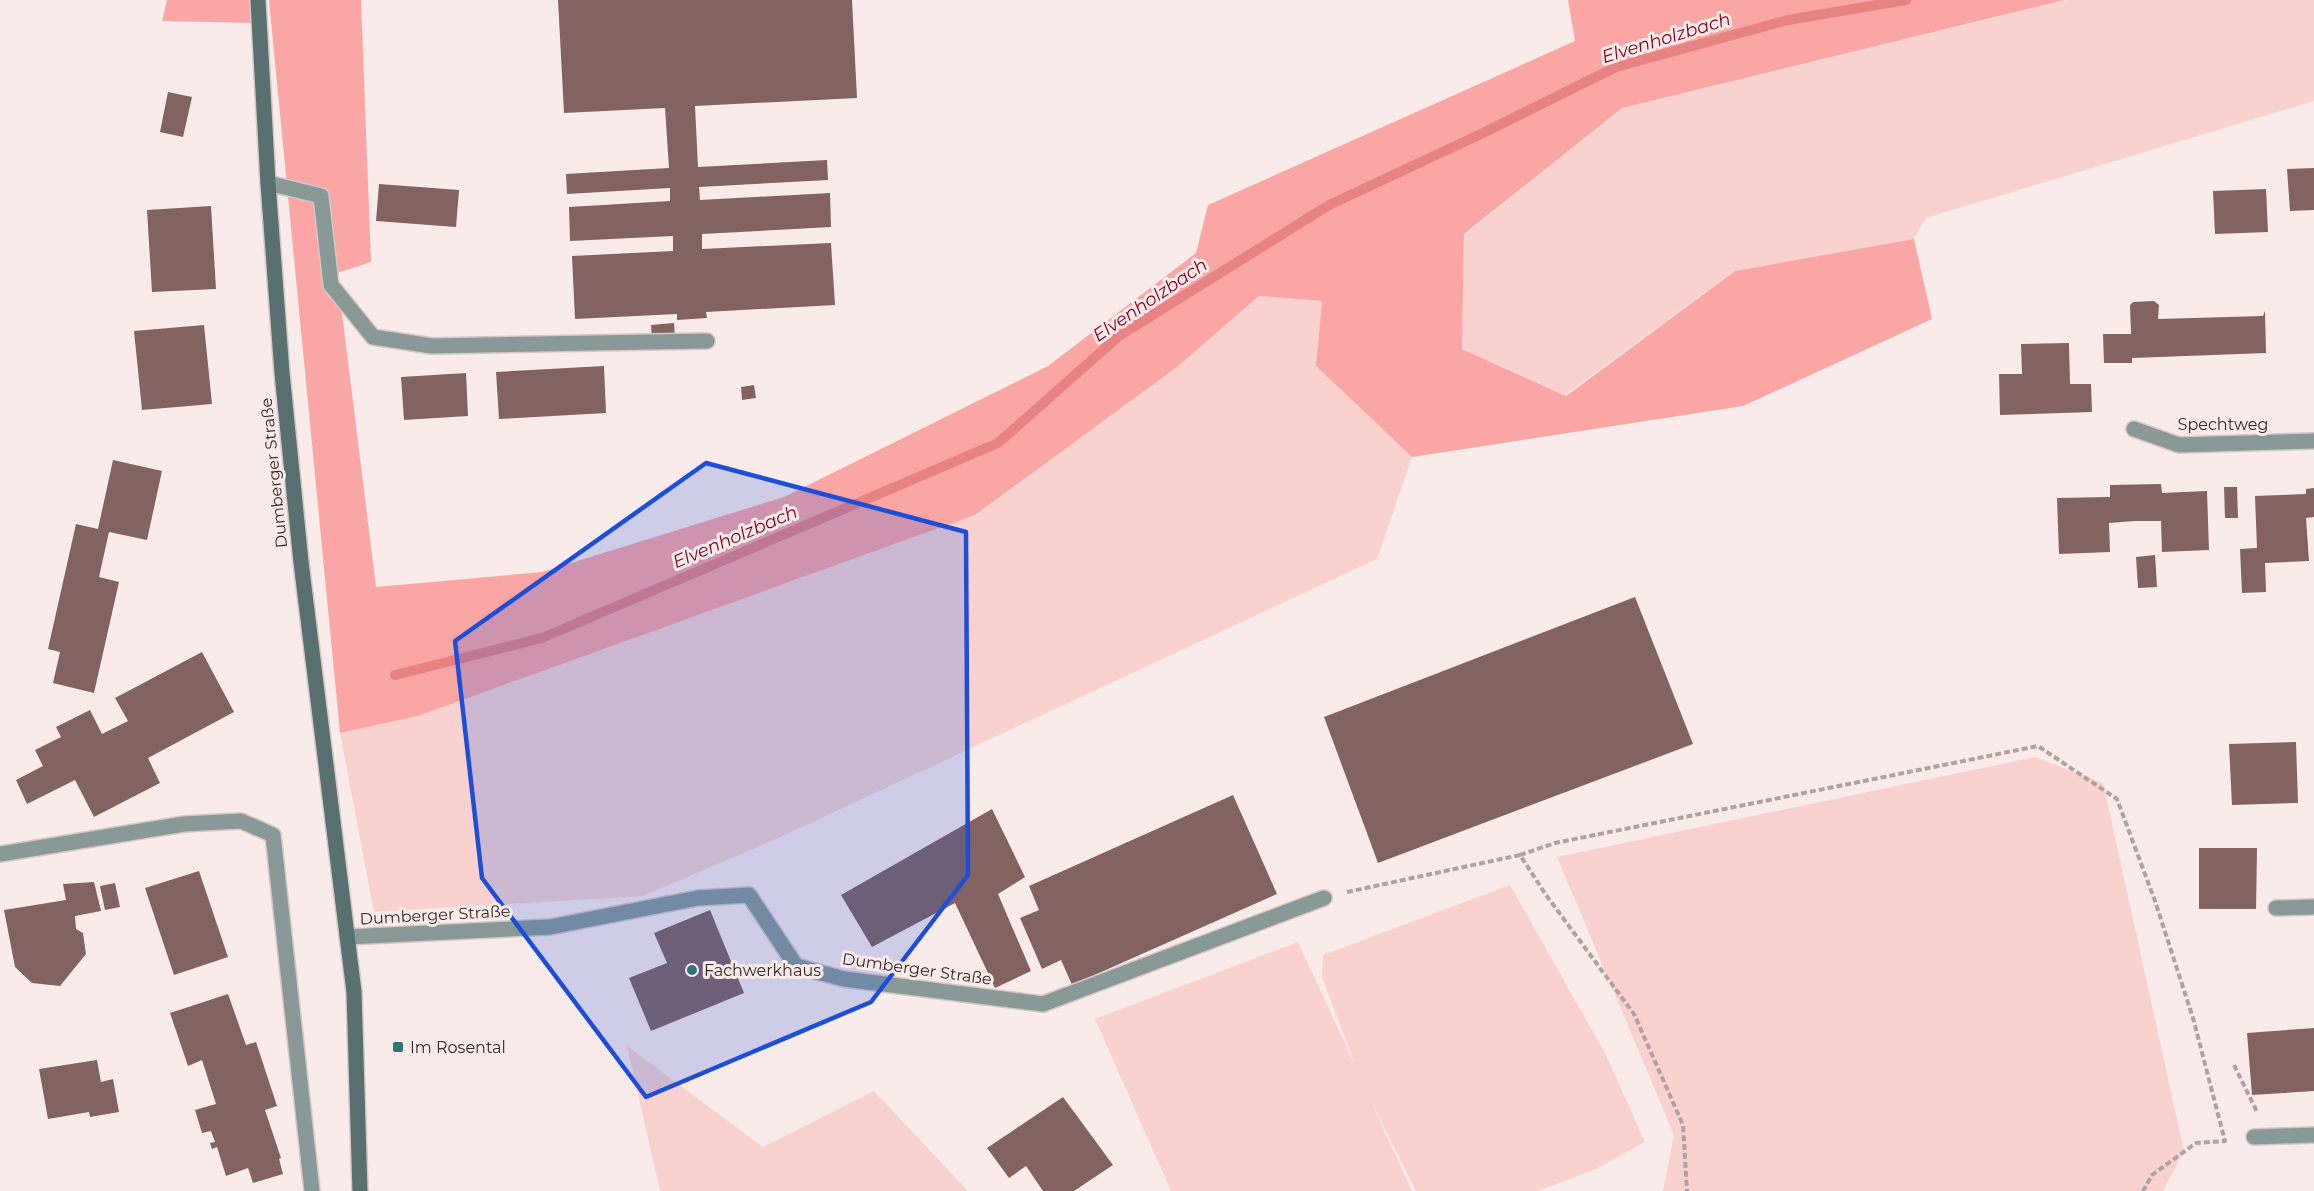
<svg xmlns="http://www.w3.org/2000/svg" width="2314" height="1191" font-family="Montserrat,sans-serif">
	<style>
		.green { fill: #f9d2d0 }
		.forest { fill: #faa6a5 }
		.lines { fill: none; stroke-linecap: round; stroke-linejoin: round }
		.stream { stroke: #e88383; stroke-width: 10 }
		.building { fill: #826362 }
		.service-casing { stroke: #d7c8c8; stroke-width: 18 }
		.minor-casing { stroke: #d7c8c8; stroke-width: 18 }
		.secondary-casing { stroke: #d7c8c8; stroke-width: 18 }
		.path { stroke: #b1a2a2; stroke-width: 4; stroke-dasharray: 6 3; stroke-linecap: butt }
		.service { stroke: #899998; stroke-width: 15 }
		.minor { stroke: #899998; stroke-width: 15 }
		.secondary { stroke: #58706f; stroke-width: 15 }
		.marked { fill: #1d4ed8; fill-opacity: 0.2; stroke: #1d4ed8; stroke-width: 4.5; stroke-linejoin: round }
		.poi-dot { fill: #2d7675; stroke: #faebeb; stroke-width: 2 }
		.labels { text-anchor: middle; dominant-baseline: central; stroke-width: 6; stroke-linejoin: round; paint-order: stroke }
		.street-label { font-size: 16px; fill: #372929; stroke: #faebeb }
		.poi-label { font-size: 16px; fill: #372929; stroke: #faebeb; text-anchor: start }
		.water-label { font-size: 18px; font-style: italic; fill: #82001d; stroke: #faebeb }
	</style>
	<rect width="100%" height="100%" fill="#faebeb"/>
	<g class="green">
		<polygon points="2067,0 2314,0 2314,101 1926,218 1913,240 1734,271 1565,395 1462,349 1464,235 1622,108"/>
		<polygon points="1259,296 1322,301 1316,366 1412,457 1377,559 774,840 643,896 374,912 340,733 418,716 975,515 1177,367"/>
		<polygon points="2035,757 2103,783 2184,1151 2163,1191 1663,1191 1674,1135 1557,857"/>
		<polygon points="1510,885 1605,1053 1645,1142 1596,1169 1538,1191 1416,1191 1370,1099 1412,1191 1171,1191 1095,1019 1298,942 1356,1067 1322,977 1323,955"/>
		<polygon points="627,1046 763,1147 874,1091 968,1191 660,1191"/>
	</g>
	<g class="forest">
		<polygon points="167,0 256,0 258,23 162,21"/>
		<polygon points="269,0 361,0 371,262 337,273 376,587 542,572 784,497 1048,366 1196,253 1208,205 1575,41 1568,0 2065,0 1622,108 1464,234 1462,349 1566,396 1735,271 1914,239 1932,319 1743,406 1412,457 1316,366 1322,301 1259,296 1177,367 975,515 418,716 340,733"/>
	</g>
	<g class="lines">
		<polyline class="stream" points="395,675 542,638 998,443 1119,336 1329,205 1481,134 1616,67 1788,20 1906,0"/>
	</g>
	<g class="building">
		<polygon points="558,0 852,0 857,98 695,106 698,167 827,160 828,180 699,187 700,200 830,193 831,227 702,234 702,249 831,243 835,305 706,312 707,318 677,320 677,314 575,319 572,256 673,251 673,236 570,241 569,207 670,201 670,188 567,194 566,174 669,168 665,108 564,113"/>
		<polygon points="168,92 192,97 183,137 160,132"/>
		<polygon points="2314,168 2314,210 2290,211 2287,169"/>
		<polygon points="379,184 459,190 456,227 376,221"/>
		<polygon points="2266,189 2268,232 2215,234 2213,191"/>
		<polygon points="211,206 216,289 152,292 147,210"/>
		<polygon points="2154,301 2159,305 2158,319 2263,316 2265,311 2266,353 2132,358 2132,363 2104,363 2103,334 2131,334 2130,305 2133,302"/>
		<polygon points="674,323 675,337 652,339 651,325"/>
		<polygon points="204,325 212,404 142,410 134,331"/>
		<polygon points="2069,343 2070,384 2091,384 2092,412 2000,415 1999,374 2022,374 2021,344"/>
		<polygon points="604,366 606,413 499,419 496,372"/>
		<polygon points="466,373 468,416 404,420 401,377"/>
		<polygon points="754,385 756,398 742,400 741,387"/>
		<polygon points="113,460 162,471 147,540 109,532 99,577 119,582 94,693 53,683 60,652 48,649 76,524 98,529"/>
		<polygon points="2161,484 2162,493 2207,491 2209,550 2162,552 2161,521 2135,521 2109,523 2110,552 2059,554 2057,498 2110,497 2110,485"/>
		<polygon points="2224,487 2237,487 2238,518 2225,518"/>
		<polygon points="2314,488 2314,517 2306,518 2309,561 2265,563 2266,592 2242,593 2240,549 2257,548 2255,496 2306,494 2306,489"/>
		<polygon points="2155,555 2157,587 2138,588 2136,557"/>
		<polygon points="1635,597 1693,744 1378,863 1324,717"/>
		<polygon points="202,652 234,712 148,758 160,783 94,817 75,780 27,804 16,780 43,766 35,750 61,737 56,727 90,710 102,734 128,721 115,698"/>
		<polygon points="2296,742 2298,803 2232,805 2229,744"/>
		<polygon points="1233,795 1277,894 1072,985 1061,960 1042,969 1020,918 1039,910 1029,886"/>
		<polygon points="992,809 1025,877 998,894 1031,971 995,988 955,903 872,947 841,895"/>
		<polygon points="2199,848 2257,848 2256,909 2199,909"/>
		<polygon points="199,871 228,957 174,975 145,888"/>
		<polygon points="94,882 101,911 75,916 76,929 83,933 86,954 60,986 32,983 15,967 4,910 66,900 63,884"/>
		<polygon points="115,883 120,907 105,910 100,886"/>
		<polygon points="710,910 744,993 651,1031 629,978 667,963 654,933"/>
		<polygon points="228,994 246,1045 256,1042 277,1106 265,1110 281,1158 279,1159 283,1174 253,1183 248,1168 226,1176 217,1147 212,1149 210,1143 215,1142 211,1131 202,1133 195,1110 216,1104 202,1060 188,1066 170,1013"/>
		<polygon points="2314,1028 2314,1091 2252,1095 2247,1033"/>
		<polygon points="97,1060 101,1082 113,1079 119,1112 90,1117 89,1112 48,1119 39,1069"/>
		<polygon points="1063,1097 1113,1165 1074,1191 1043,1191 1026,1166 1009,1178 987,1148"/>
	</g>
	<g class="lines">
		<defs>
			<g id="service">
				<polyline points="268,183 321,196 331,285 373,337 432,346 707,341"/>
				<polyline points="347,937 550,927 698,898 749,895 796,966 844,979 1043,1004 1324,898"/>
			</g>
			<g id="minor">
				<polyline points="2134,429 2179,445 2314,441"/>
				<polyline points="0,854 184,824 241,821 273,835 312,1191"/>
				<polyline points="2276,908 2314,907"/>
				<polyline points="2254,1137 2314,1135"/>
			</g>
			<polyline id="secondary" points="258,0 268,183 282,373 301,562 354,992 360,1191"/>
		</defs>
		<use href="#service" class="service-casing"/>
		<use href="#minor" class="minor-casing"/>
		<use href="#secondary" class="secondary-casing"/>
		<g class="path">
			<polyline points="1520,855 1555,843 2038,746 2117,799 2155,901 2193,1018 2225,1141 2196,1143 2152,1175 2143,1191"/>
			<polyline points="1347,892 1520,855 1546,895 1634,1014 1683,1125 1687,1191"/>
			<polyline points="2234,1065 2257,1112"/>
		</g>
		<use href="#service" class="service"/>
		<use href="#minor" class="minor"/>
		<use href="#secondary" class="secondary"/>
	</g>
	<path class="marked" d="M706,463L966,532L968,875L871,1002L646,1097L482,878L455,641Z"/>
	<g class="poi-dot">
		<circle cx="692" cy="970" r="6"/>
		<rect x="392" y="1041" width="12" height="12" rx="3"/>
	</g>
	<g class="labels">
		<g class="street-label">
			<text x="2223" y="424">Spechtweg</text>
			<text transform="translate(274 473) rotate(-96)">Dumberger Straße</text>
			<text transform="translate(435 915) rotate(-3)">Dumberger Straße</text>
			<text transform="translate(917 969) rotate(8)">Dumberger Straße</text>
		</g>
		<g class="poi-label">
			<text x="704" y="970">Fachwerkhaus</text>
			<text x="410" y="1047">Im Rosental</text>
		</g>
		<g class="water-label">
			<text transform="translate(1666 38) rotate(-17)">Elvenholzbach</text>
			<text transform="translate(1150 300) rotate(-34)">Elvenholzbach</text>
			<text transform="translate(735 537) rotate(-23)">Elvenholzbach</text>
		</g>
	</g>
</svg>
